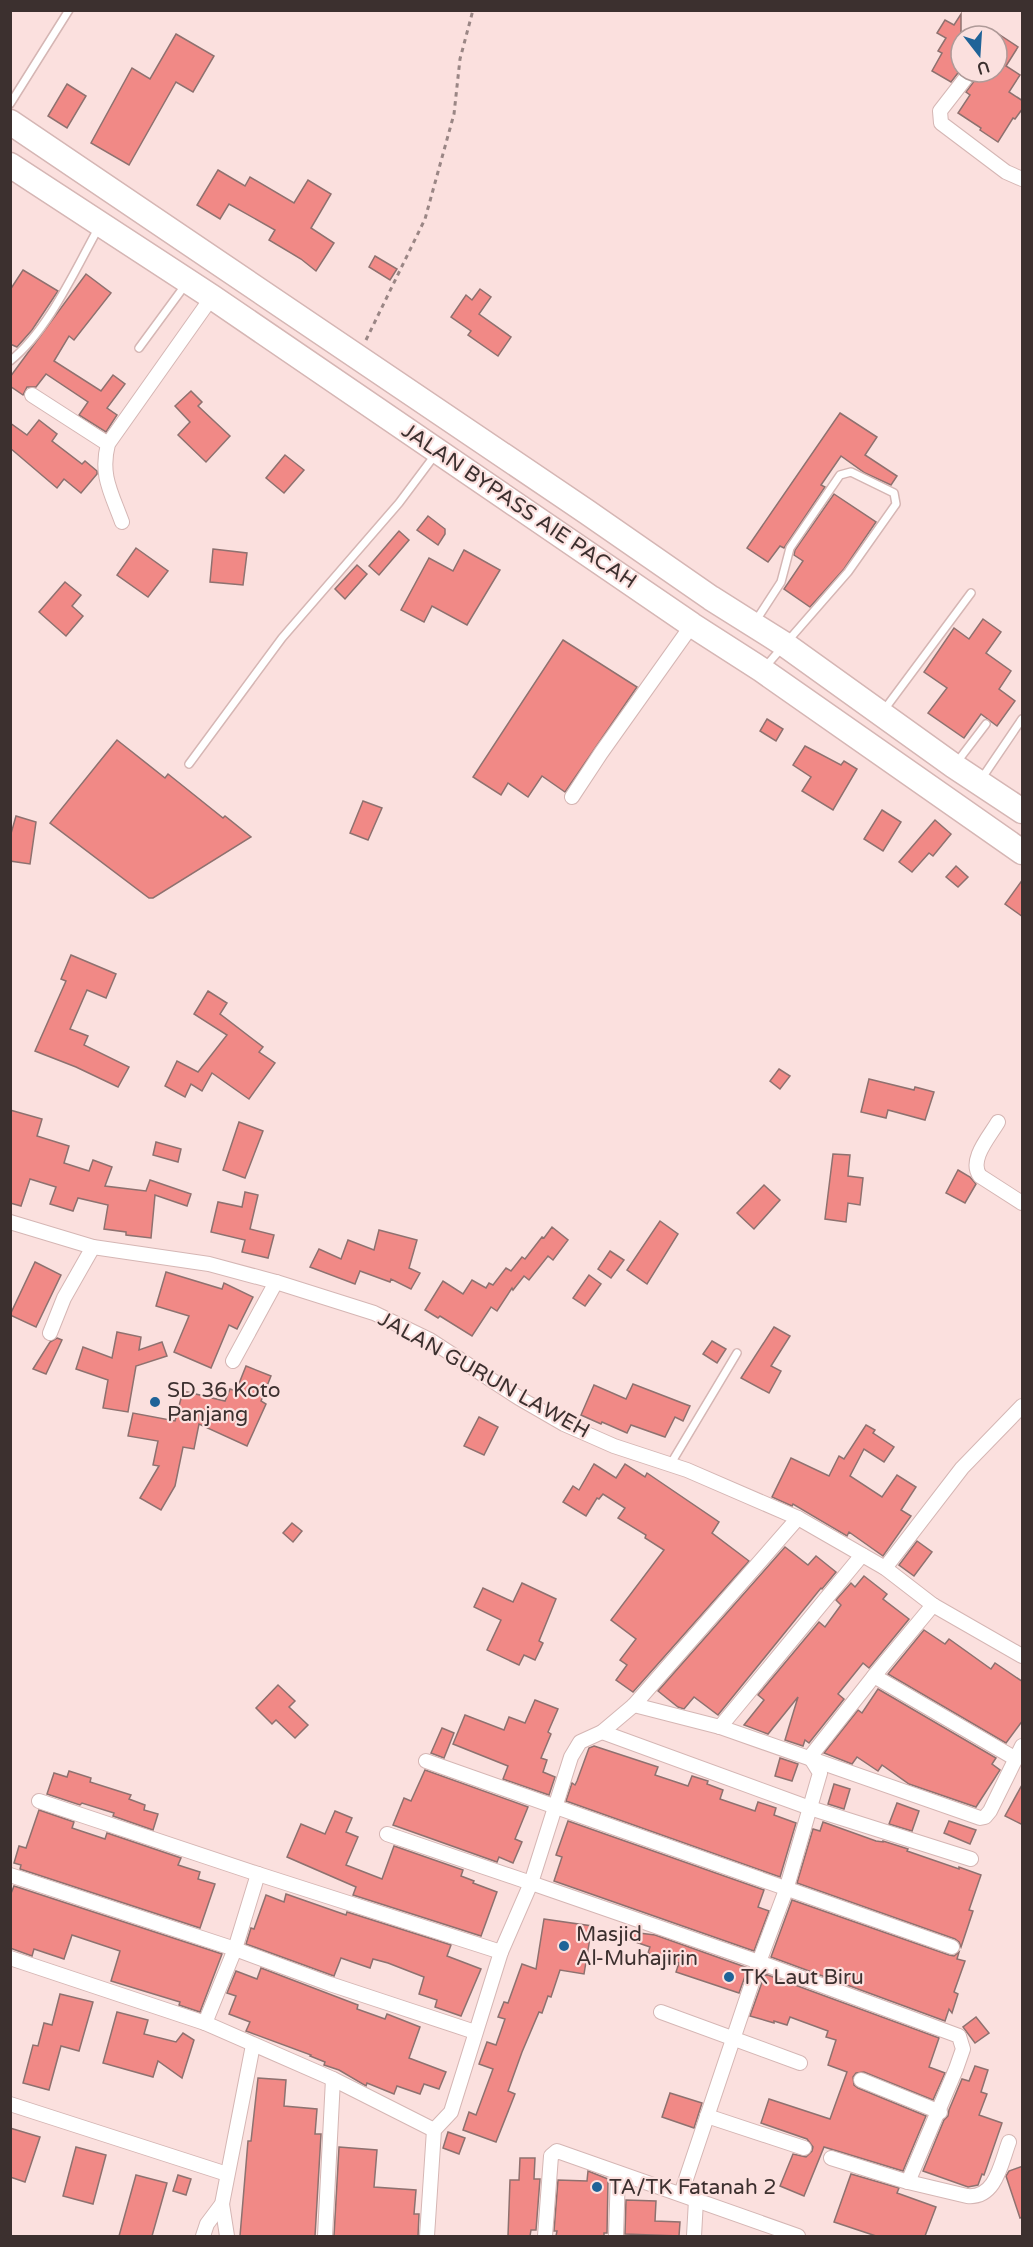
<svg xmlns="http://www.w3.org/2000/svg" width="1033" height="2247" font-family="'Varela Round',sans-serif">
	<style>
		.building { fill: #f18986; stroke: #8e716f; stroke-width: 1.5 }
		.lines { fill: none; stroke-linecap: round; stroke-linejoin: round }
		.lane-casing { stroke: #d5b6b4; stroke-width: 10 }
		.street-casing { stroke: #d5b6b4; stroke-width: 16 }
		.highway-casing { stroke: #d5b6b4; stroke-width: 27 }
		.path { stroke: #9a8685; stroke-width: 3; stroke-dasharray: 4.5 4.5; stroke-linecap: butt }
		.lane { stroke: #fff; stroke-width: 7 }
		.street { stroke: #fff; stroke-width: 14 }
		.highway { stroke: #fff; stroke-width: 24 }
		.poi-dot { fill: #1f6398; stroke: #fbe0de; stroke-width: 2 }
		.labels { text-anchor: middle; dominant-baseline: central; stroke-width: 4.5; stroke-linejoin: round; paint-order: stroke }
		.street-label { font-size: 21px; fill: #3c302f; stroke: #fbe0de }
		.poi-label { font-size: 21px; fill: #3c302f; stroke: #fbe0de; text-anchor: start }
	</style>
	<rect width="100%" height="100%" fill="#fbe0de"/>
	<g class="building">
		<polygon points="961,14 961,69 951,82 932,71 942,53 938,51 946,38 937,33 945,20 954,25"/>
		<polygon points="997,33 1018,47 1006,66 1020,75 1009,92 1023,101 1023,108 1015,119 1013,118 998,142 980,130 981,128 958,113 970,95 966,92 975,80 976,72 997,72"/>
		<polygon points="176,34 214,56 193,92 176,82 129,165 91,143 132,68 150,79"/>
		<polygon points="67,84 86,96 67,128 48,116"/>
		<polygon points="218,170 245,186 250,177 294,203 308,180 331,194 311,228 334,243 316,271 301,259 269,240 275,230 229,204 220,219 197,205"/>
		<polygon points="375,256 397,269 390,280 369,267"/>
		<polygon points="23,270 58,291 32,330 17,347 10,344 10,290"/>
		<polygon points="86,274 111,293 74,340 69,336 54,361 101,391 113,375 125,384 107,408 117,415 106,432 79,415 88,402 46,374 36,387 27,387 23,395 10,386 10,377"/>
		<polygon points="480,289 491,297 479,314 511,337 498,356 468,335 471,331 451,317 466,295 472,300"/>
		<polygon points="191,391 202,402 198,406 230,436 206,462 178,435 190,422 175,406"/>
		<polygon points="840,413 877,437 865,455 897,476 891,485 865,473 841,456 821,485 825,487 784,548 780,546 768,562 747,548"/>
		<polygon points="39,420 57,434 52,441 82,464 85,461 97,471 97,474 81,493 64,479 57,488 10,448 10,423 27,435"/>
		<polygon points="285,455 304,470 284,493 266,478"/>
		<polygon points="834,494 876,522 844,569 810,607 784,589 803,561 794,555 795,550"/>
		<polygon points="428,516 445,529 445,534 438,545 417,530"/>
		<polygon points="399,531 409,540 379,575 369,566"/>
		<polygon points="136,548 168,571 148,597 117,575"/>
		<polygon points="213,549 247,553 243,585 210,582"/>
		<polygon points="464,550 500,570 467,625 432,606 424,622 401,610 429,558 453,571"/>
		<polygon points="357,565 367,574 345,599 335,589"/>
		<polygon points="65,582 81,595 72,606 83,616 66,636 39,612"/>
		<polygon points="983,619 1001,632 986,653 1011,671 999,689 1015,701 997,726 981,714 964,738 928,713 947,688 924,672 954,628 969,639"/>
		<polygon points="563,640 637,687 565,792 542,776 528,797 508,783 501,795 473,777"/>
		<polygon points="767,719 783,729 776,741 760,731"/>
		<polygon points="117,740 165,778 168,774 223,818 225,816 251,837 153,898 149,898 50,823"/>
		<polygon points="805,746 841,765 844,761 857,769 833,810 802,791 811,777 793,765"/>
		<polygon points="363,801 382,808 368,840 350,833"/>
		<polygon points="882,810 901,822 883,851 864,839"/>
		<polygon points="16,816 36,822 30,864 10,861 10,837"/>
		<polygon points="935,820 951,834 933,856 929,853 912,872 899,862"/>
		<polygon points="956,866 968,877 958,887 946,877"/>
		<polygon points="1023,879 1023,917 1005,904"/>
		<polygon points="71,955 116,974 106,998 87,990 70,1029 88,1036 84,1045 129,1067 118,1087 76,1067 35,1051 66,981 61,979"/>
		<polygon points="208,991 227,1003 220,1014 263,1047 259,1052 275,1063 249,1099 212,1073 202,1091 191,1084 185,1097 165,1086 177,1061 198,1072 227,1035 194,1014"/>
		<polygon points="779,1069 790,1076 780,1089 770,1081"/>
		<polygon points="869,1079 914,1090 915,1087 934,1092 925,1120 888,1110 886,1118 861,1112"/>
		<polygon points="10,1110 42,1119 37,1136 69,1146 64,1163 89,1171 93,1160 112,1167 105,1186 146,1191 150,1180 191,1194 187,1206 155,1195 151,1238 126,1235 126,1232 104,1229 108,1205 78,1198 73,1211 50,1204 56,1187 30,1179 21,1206 10,1203"/>
		<polygon points="239,1122 263,1131 245,1178 223,1170"/>
		<polygon points="156,1142 181,1149 178,1162 153,1155"/>
		<polygon points="833,1154 850,1155 848,1176 863,1178 860,1205 848,1203 846,1222 825,1219"/>
		<polygon points="958,1170 970,1177 976,1184 965,1203 946,1193"/>
		<polygon points="764,1185 780,1200 754,1229 737,1213"/>
		<polygon points="245,1192 258,1195 250,1229 274,1235 268,1258 242,1252 245,1240 211,1232 218,1202 242,1207"/>
		<polygon points="660,1221 678,1234 647,1284 627,1270"/>
		<polygon points="552,1227 568,1240 553,1260 548,1256 529,1280 524,1276 513,1290 512,1288 497,1311 491,1307 472,1336 440,1316 438,1318 425,1310 443,1281 463,1294 472,1280 486,1288 489,1283 493,1285 506,1268 511,1271 522,1257 525,1259 542,1237 544,1238"/>
		<polygon points="379,1230 417,1240 409,1268 420,1273 411,1289 391,1279 390,1282 360,1271 355,1284 310,1267 319,1249 341,1259 348,1240 374,1250"/>
		<polygon points="610,1251 624,1260 611,1278 598,1269"/>
		<polygon points="35,1262 61,1275 36,1327 10,1315"/>
		<polygon points="166,1272 222,1289 224,1283 253,1297 237,1329 229,1325 211,1368 174,1352 189,1316 156,1306"/>
		<polygon points="589,1275 601,1284 585,1306 573,1298"/>
		<polygon points="774,1327 790,1336 771,1366 781,1371 769,1393 741,1378"/>
		<polygon points="117,1332 141,1337 139,1350 162,1342 167,1356 136,1366 128,1412 103,1408 108,1380 76,1369 83,1347 112,1358"/>
		<polygon points="57,1338 62,1340 46,1374 33,1369 50,1342"/>
		<polygon points="712,1341 726,1349 717,1363 703,1354"/>
		<polygon points="246,1366 271,1376 261,1401 266,1404 247,1446 199,1424 194,1449 183,1447 175,1486 161,1510 140,1498 159,1466 153,1465 158,1441 128,1436 133,1413 175,1421 183,1391 225,1401 230,1389 236,1391"/>
		<polygon points="633,1384 690,1406 683,1421 675,1417 665,1437 631,1425 627,1433 602,1422 601,1424 581,1415 594,1385 626,1399"/>
		<polygon points="479,1417 498,1427 484,1455 464,1446"/>
		<polygon points="866,1425 875,1430 873,1433 894,1447 884,1462 864,1449 850,1476 882,1497 897,1475 916,1487 901,1510 911,1516 883,1556 849,1532 847,1536 793,1504 792,1506 772,1497 791,1458 829,1476 839,1456 844,1459"/>
		<polygon points="594,1464 616,1478 625,1464 645,1477 647,1473 719,1522 712,1533 749,1561 633,1692 616,1680 627,1665 620,1660 636,1639 611,1620 664,1550 645,1538 646,1535 618,1518 625,1508 603,1494 599,1499 597,1498 586,1516 563,1502 573,1486 579,1490"/>
		<polygon points="292,1523 302,1531 293,1542 283,1533"/>
		<polygon points="917,1541 932,1552 914,1576 899,1565"/>
		<polygon points="785,1547 808,1565 816,1556 836,1572 822,1589 821,1588 718,1715 694,1697 684,1709 678,1707 658,1691"/>
		<polygon points="864,1576 887,1594 883,1599 909,1619 869,1668 863,1663 838,1694 844,1699 809,1743 805,1740 803,1746 785,1740 798,1697 768,1734 744,1725 764,1700 758,1695 819,1622 825,1627 841,1605 836,1600 851,1583 855,1587"/>
		<polygon points="522,1583 556,1599 539,1641 543,1643 535,1660 524,1655 519,1665 487,1650 501,1620 474,1607 483,1588 513,1602"/>
		<polygon points="924,1630 945,1644 949,1639 991,1669 995,1663 1023,1682 1023,1720 1006,1743 888,1674"/>
		<polygon points="278,1685 295,1701 289,1707 308,1725 295,1738 276,1720 272,1724 256,1708"/>
		<polygon points="878,1689 996,1758 992,1764 1000,1770 976,1807 909,1784 882,1765 878,1771 857,1757 852,1764 824,1753 858,1710 862,1713"/>
		<polygon points="535,1700 558,1709 548,1732 551,1734 541,1758 547,1760 543,1772 555,1777 549,1795 503,1779 508,1766 453,1744 465,1715 504,1730 509,1717 525,1723"/>
		<polygon points="442,1728 454,1733 444,1758 431,1753"/>
		<polygon points="594,1746 658,1767 655,1775 688,1786 692,1776 708,1781 707,1784 723,1790 720,1799 755,1811 758,1802 776,1808 774,1815 796,1823 780,1877 566,1801 572,1783 575,1785 577,1781 589,1748"/>
		<polygon points="780,1758 798,1764 792,1781 775,1776"/>
		<polygon points="425,1770 528,1807 515,1839 522,1842 513,1863 499,1857 497,1862 393,1825 404,1798 411,1801"/>
		<polygon points="69,1771 91,1778 90,1782 131,1795 129,1799 145,1805 144,1810 158,1814 153,1830 113,1816 114,1813 82,1803 80,1805 47,1794 54,1773 67,1777"/>
		<polygon points="1023,1783 1023,1825 1005,1816"/>
		<polygon points="834,1784 850,1789 844,1809 828,1804"/>
		<polygon points="897,1803 919,1811 912,1831 889,1824"/>
		<polygon points="39,1810 74,1822 72,1828 105,1839 107,1833 181,1858 178,1865 200,1872 198,1879 215,1884 200,1928 20,1869 21,1865 14,1863 19,1846 26,1848"/>
		<polygon points="335,1811 352,1818 346,1832 358,1837 346,1865 382,1879 394,1846 463,1870 461,1876 474,1881 473,1883 497,1892 481,1936 353,1895 356,1887 287,1857 301,1824 325,1834"/>
		<polygon points="568,1821 764,1890 758,1907 769,1911 754,1951 554,1881 562,1857 556,1855"/>
		<polygon points="949,1821 976,1830 970,1844 944,1833"/>
		<polygon points="823,1822 876,1841 883,1842 883,1841 905,1848 908,1849 907,1851 959,1869 959,1867 981,1875 969,1910 973,1911 961,1947 959,1942 955,1939 797,1883 813,1829 820,1831"/>
		<polygon points="14,1886 222,1954 200,2012 179,2005 180,2002 111,1981 120,1951 72,1935 64,1959 34,1949 32,1956 10,1948 10,1896"/>
		<polygon points="286,1894 346,1915 347,1912 451,1945 447,1956 481,1969 461,2016 435,2007 437,2000 419,1994 424,1977 388,1963 373,1959 370,1968 341,1958 334,1976 246,1944 251,1928 254,1929 266,1895 284,1902"/>
		<polygon points="792,1900 949,1955 954,1956 959,1952 957,1959 965,1961 954,1992 958,1994 952,2013 949,2009 945,2021 771,1957"/>
		<polygon points="544,1919 592,1926 584,1974 560,1970 551,1997 548,1996 542,2013 539,2012 522,2052 508,2091 515,2094 496,2142 463,2130 469,2112 476,2115 493,2069 479,2064 487,2042 496,2045 505,2019 498,2017 504,2002 508,2003 522,1964 536,1969"/>
		<polygon points="623,1931 655,1935 748,1968 739,1993 676,1972 679,1963 648,1953 650,1947 621,1937"/>
		<polygon points="261,1968 358,2005 357,2009 385,2019 387,2014 420,2027 409,2058 446,2072 439,2089 424,2084 420,2094 397,2086 394,2094 367,2083 366,2086 339,2070 324,2065 325,2062 310,2056 311,2055 246,2031 250,2022 229,2014 236,1996 227,1993 236,1971 257,1979"/>
		<polygon points="765,1974 939,2038 929,2067 945,2073 933,2100 864,2072 856,2073 853,2077 854,2085 858,2088 926,2116 903,2171 824,2147 804,2196 780,2186 793,2154 806,2157 812,2151 813,2147 807,2139 761,2123 769,2099 830,2119 847,2072 828,2065 836,2040 826,2037 828,2031 790,2017 787,2025 774,2021 774,2023 750,2016"/>
		<polygon points="60,1994 93,2002 79,2051 61,2046 49,2090 23,2083 33,2045 38,2046 44,2023 52,2025"/>
		<polygon points="117,2012 148,2020 144,2034 176,2042 183,2033 194,2040 182,2078 158,2061 153,2077 103,2063"/>
		<polygon points="976,2017 989,2033 975,2043 963,2027"/>
		<polygon points="975,2066 988,2070 981,2092 987,2094 979,2115 1002,2123 984,2175 982,2174 978,2185 968,2187 923,2171 944,2120 948,2116 949,2110 962,2079 969,2081"/>
		<polygon points="258,2078 286,2080 284,2106 317,2109 315,2134 321,2134 315,2236 240,2236 248,2141 251,2141"/>
		<polygon points="670,2093 702,2103 694,2128 662,2117"/>
		<polygon points="10,2128 40,2137 25,2182 10,2177"/>
		<polygon points="448,2132 465,2138 459,2154 443,2148"/>
		<polygon points="76,2147 106,2155 93,2204 63,2196"/>
		<polygon points="339,2147 377,2150 374,2187 416,2190 414,2214 419,2214 418,2236 334,2236"/>
		<polygon points="520,2158 535,2158 534,2179 540,2179 536,2230 531,2230 530,2236 508,2236 510,2180 519,2180"/>
		<polygon points="1023,2166 1023,2217 1020,2218 1006,2176 1009,2171"/>
		<polygon points="588,2171 608,2179 607,2233 604,2233 604,2236 556,2236 557,2231 554,2231 558,2180 587,2181"/>
		<polygon points="851,2174 899,2188 897,2193 936,2207 925,2236 876,2236 834,2222"/>
		<polygon points="136,2175 167,2183 152,2236 119,2236"/>
		<polygon points="178,2175 191,2179 186,2195 173,2191"/>
		<polygon points="626,2200 656,2201 655,2221 680,2222 679,2236 625,2234"/>
	</g>
	<g class="lines">
		<defs>
			<g id="lane">
				<polyline points="10,104 69,10"/>
				<polyline points="139,348 186,284"/>
				<path d="M10,361C48,331 75,270 99,227"/>
				<polyline points="755,622 781,582 790,548 840,475 851,472 894,493 896,504 848,572 766,666"/>
				<polyline points="884,710 971,593"/>
				<polyline points="957,762 986,724"/>
				<polyline points="189,764 282,638 399,503 435,455"/>
				<polyline points="982,778 1022,719"/>
				<polyline points="670,1465 737,1353"/>
			</g>
			<g id="street">
				<polyline points="968,75 940,111 941,123 1006,172 1022,179"/>
				<polyline points="32,395 108,444"/>
				<path d="M122,522C111,492 100,475 108,444L212,297"/>
				<polyline points="572,797 601,753 692,625"/>
				<path d="M998,1122C990,1136 968,1160 980,1176L1022,1203"/>
				<polyline points="10,1222 93,1247 209,1264 276,1282 374,1313 430,1340 519,1398 564,1424 614,1446 687,1470 798,1518 885,1568 933,1605 1022,1656"/>
				<polyline points="50,1333 64,1298 93,1247"/>
				<polyline points="233,1361 276,1282"/>
				<polyline points="885,1568 962,1468 1022,1406"/>
				<polyline points="874,1676 1016,1759"/>
				<polyline points="634,1705 720,1727 980,1818 985,1817 990,1811 1022,1746"/>
				<polyline points="720,1727 862,1555"/>
				<polyline points="602,1732 810,1808 971,1859"/>
				<polyline points="426,1761 952,1947"/>
				<polyline points="39,1801 258,1874 501,1952"/>
				<polyline points="387,1834 531,1883 571,1757 580,1742 602,1732 634,1705 798,1518"/>
				<polyline points="10,1875 235,1949 330,1984 475,2032"/>
				<polyline points="10,1958 205,2023 333,2079 434,2130"/>
				<polyline points="661,2012 800,2063"/>
				<polyline points="205,2023 235,1949 258,1874"/>
				<polyline points="861,2080 940,2112"/>
				<polyline points="10,2104 227,2174"/>
				<polyline points="707,2116 804,2148"/>
				<path d="M908,2182L967,2196C996,2199 1001,2163 1009,2142"/>
				<polyline points="681,2194 759,1962 786,1890 820,1773 810,1757 874,1676 933,1605"/>
				<polyline points="222,2204 227,2236"/>
				<polyline points="203,2236 207,2224 222,2204 253,2045"/>
				<polyline points="325,2236 333,2079"/>
				<polyline points="427,2236 434,2130 451,2112 501,1952 531,1883 759,1962 959,2036 963,2049 956,2069 908,2182 831,2158"/>
				<polyline points="545,2236 551,2156 557,2151 798,2236"/>
				<polyline points="616,2236 618,2173"/>
				<polyline points="694,2236 696,2200"/>
			</g>
			<g id="highway">
				<polyline points="10,122 587,512 711,598 784,644 954,766 1022,811"/>
				<polyline points="10,165 212,297 692,625 762,670 1022,852"/>
			</g>
		</defs>
		<use href="#lane" class="lane-casing"/>
		<use href="#street" class="street-casing"/>
		<use href="#highway" class="highway-casing"/>
		<polyline class="path" points="366,340 425,219 454,114 460,59 473,10"/>
		<use href="#lane" class="lane"/>
		<use href="#street" class="street"/>
		<use href="#highway" class="highway"/>
	</g>
	<g class="poi-dot">
		<circle cx="155" cy="1402" r="6"/>
		<circle cx="564" cy="1946" r="6"/>
		<circle cx="729" cy="1977" r="6"/>
		<circle cx="597" cy="2187" r="6"/>
	</g>
	<g class="labels">
		<g class="street-label">
			<text transform="translate(519 506) rotate(34)">JALAN BYPASS AIE PACAH</text>
			<text transform="translate(484 1375) rotate(29)">JALAN GURUN LAWEH</text>
		</g>
		<g class="poi-label">
			<text x="167" y="1390">SD 36 Koto<tspan x="167" dy="24">Panjang</tspan></text>
			<text x="576" y="1934">Masjid<tspan x="576" dy="24">Al-Muhajirin</tspan></text>
			<text x="741" y="1977">TK Laut Biru</text>
			<text x="609" y="2187">TA/TK Fatanah 2</text>
		</g>
	</g>
	<rect width="1033" height="2247" fill="none" stroke="#3c302f" stroke-width="24"/>
	<g transform="translate(979 54) rotate(163)"><circle r="28" fill="#fbe0de" stroke="#af9a98" stroke-width="1.5"/>
	<path d="M0-4.5L10 22L0 15L-10 22Z" fill="#1f6398"/>
	<text y="-9" font-size="16" font-weight="bold" text-anchor="middle" fill="#3c302f">U</text>
	</g>
</svg>
